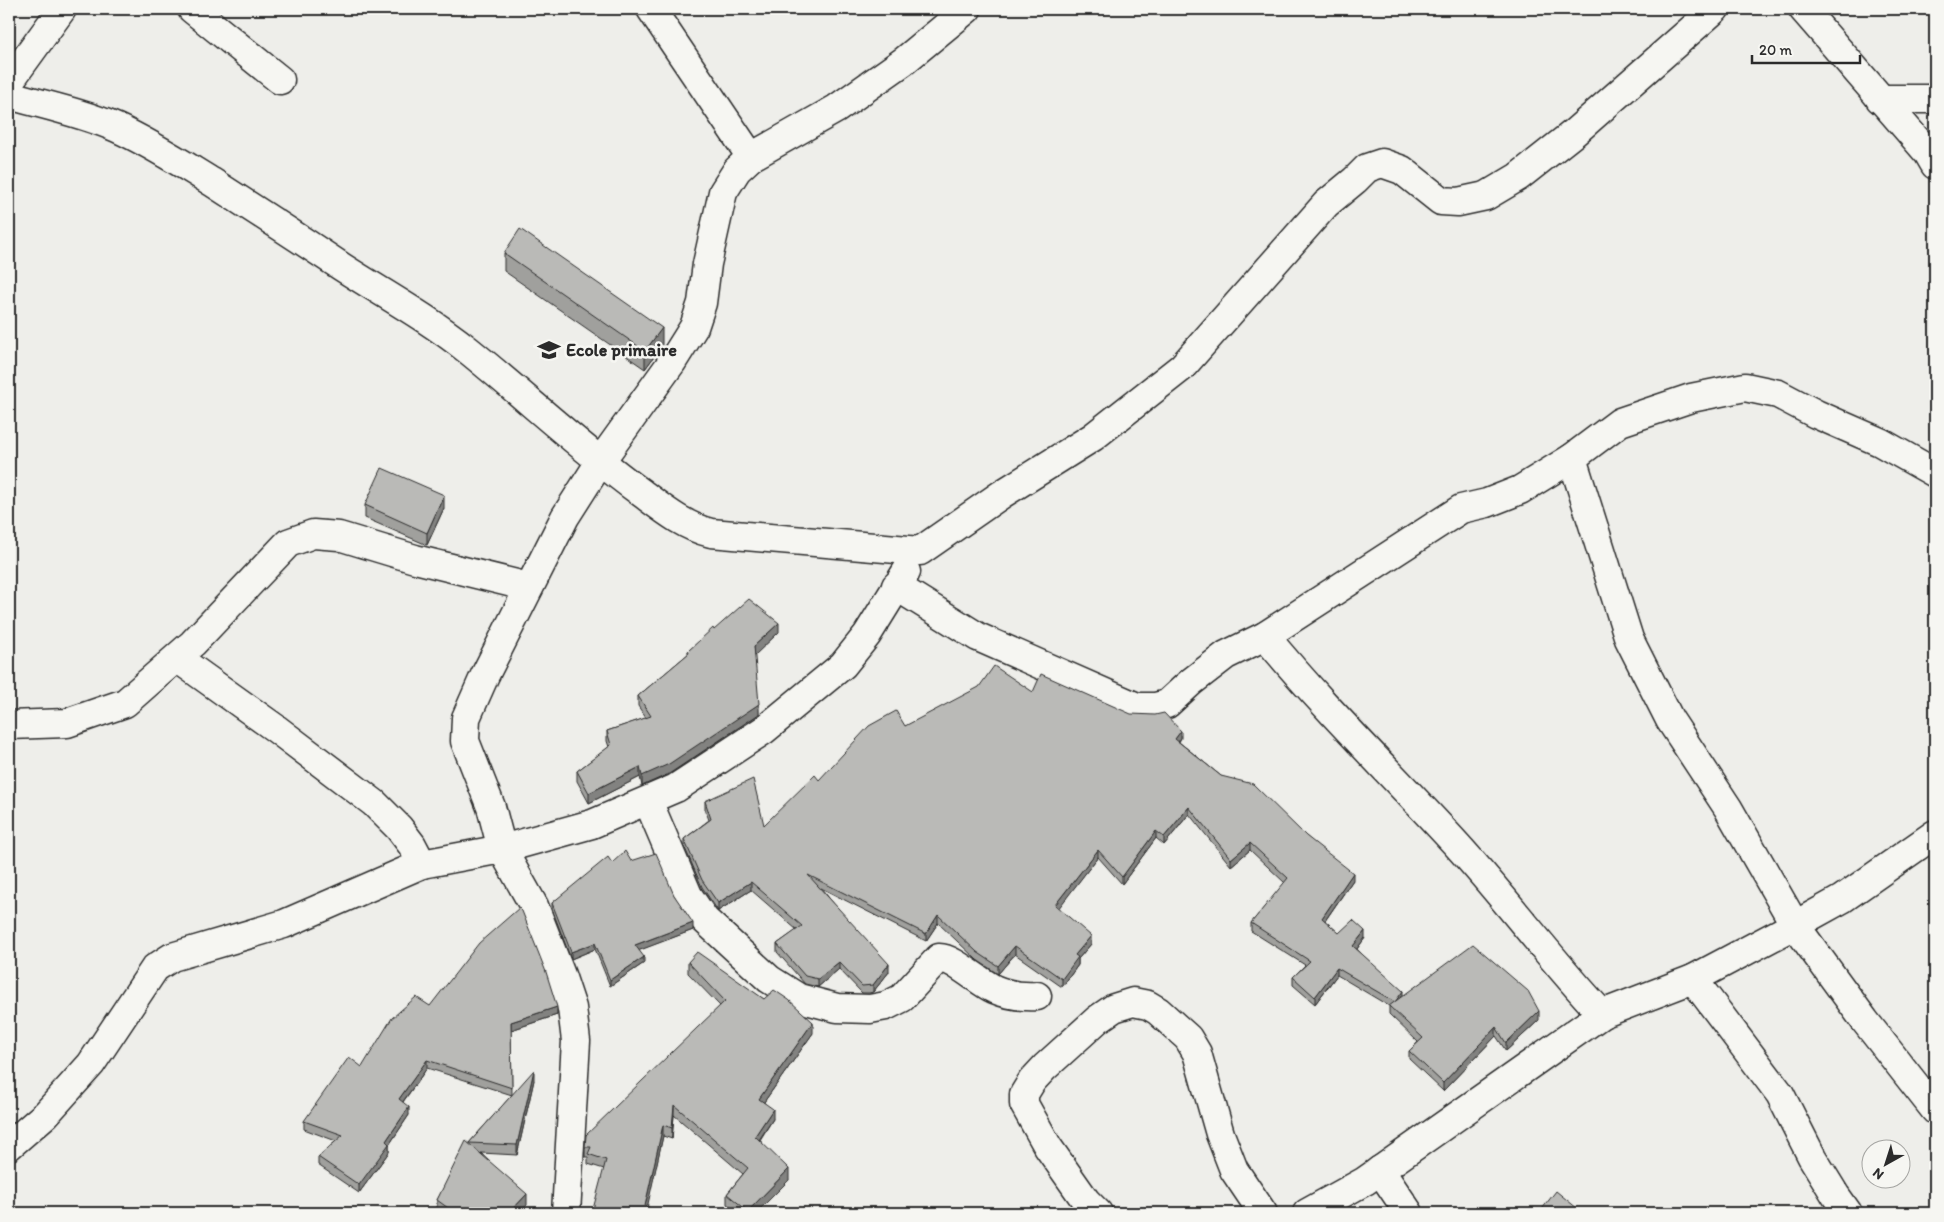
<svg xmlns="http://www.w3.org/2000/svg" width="1944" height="1222" font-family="Itim,sans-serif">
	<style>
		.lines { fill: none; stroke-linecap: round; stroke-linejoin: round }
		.minor-casing { stroke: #2b2b2b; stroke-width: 31 }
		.minor { stroke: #f6f6f2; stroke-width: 28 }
		.wall { fill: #a0a09d; stroke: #2b2b2b }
		.shaded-wall { fill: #828280; stroke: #2b2b2b }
		.building { fill: #babab7; stroke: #2b2b2b }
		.labels { text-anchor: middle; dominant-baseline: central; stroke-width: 5; stroke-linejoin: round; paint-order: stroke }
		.poi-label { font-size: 18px; font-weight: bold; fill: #2b2b2b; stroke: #f6f6f2; text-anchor: start }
	</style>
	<rect width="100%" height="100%" fill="#eeeeea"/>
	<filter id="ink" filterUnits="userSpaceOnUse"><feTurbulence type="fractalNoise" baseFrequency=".02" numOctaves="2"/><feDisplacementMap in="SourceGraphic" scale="10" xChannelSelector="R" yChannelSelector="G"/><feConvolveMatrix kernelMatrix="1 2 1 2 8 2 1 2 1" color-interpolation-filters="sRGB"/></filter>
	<g filter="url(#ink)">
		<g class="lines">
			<defs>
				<g id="minor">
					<polyline points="192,9 280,80"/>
					<polyline points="651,9 751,157"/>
					<polyline points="1803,9 1928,153 1935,165"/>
					<polyline points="9,82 62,9"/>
					<path d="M9,95C44,105 83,113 117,128C150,143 181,163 212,182C255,210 299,238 342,267C384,294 428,318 468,350C525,396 579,447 639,491C662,508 683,526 711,533L920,551L1002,494L1093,437L1182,367L1326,204L1355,180L1367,168L1382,163L1402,170L1441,201L1458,202L1486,196L1518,177L1575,132L1715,9"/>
					<polyline points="1880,99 1935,99"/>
					<polyline points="1572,458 1629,639 1670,720 1728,808 1795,925 1865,1021 1935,1110"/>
					<polyline points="896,586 978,637 1137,707 1155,707 1167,704 1191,682 1226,655 1265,636 1461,509 1487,503 1520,490 1572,458 1620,422 1691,398 1745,387 1778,394 1816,414 1880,442 1935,473"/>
					<path d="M1265,636C1325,709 1393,775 1457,845C1507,900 1551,960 1602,1014"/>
					<polyline points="177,658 275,728 374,803 399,828 412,845 422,864"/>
					<polyline points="9,725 67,723 125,703 193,643 288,543 313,534 339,536 415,559 529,587"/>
					<path d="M648,801L688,895L705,920L769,979L799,998L837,1008L870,1009L886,1006L902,998L939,958C952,957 979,982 994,989C1008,995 1022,997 1037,996"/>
					<polyline points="1693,979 1780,1094 1812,1157 1836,1196 1848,1213"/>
					<polyline points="9,1146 46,1114 91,1064 155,968 172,957 284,924 422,864 502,849 592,824 676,788 764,730 843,665 867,635 906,572"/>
					<polyline points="1380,1170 1409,1213"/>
					<polyline points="566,1213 576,1041 572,1008 561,975 534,906 502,849 491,807 465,741 466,718 485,675 565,517 600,462 672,362 694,327 702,303 707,264 723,192 737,170 751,157 836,109 904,61 967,9"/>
					<polyline points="1098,1213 1086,1201 1048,1147 1024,1104 1024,1094 1032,1081 1045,1067 1098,1019 1114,1008 1133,1002 1148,1005 1158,1011 1188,1038 1197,1053 1220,1134 1234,1170 1263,1213"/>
					<polyline points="1307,1213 1365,1181 1602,1014 1693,979 1795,925 1842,899 1935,834"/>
				</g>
			</defs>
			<use href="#minor" class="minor-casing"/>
			<use href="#minor" class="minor"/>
		</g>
		<g class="wall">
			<polygon points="504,253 662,346 645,369 504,271"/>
			<polygon points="365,505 444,508 427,545 365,518"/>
			<polygon points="714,630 779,632 754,655 759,714 669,774 642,786 640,777 589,803 577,781 577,771 609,747 607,741 607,731 646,718 638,706 638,696 688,654 688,651"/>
			<polygon points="1033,692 1181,738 1179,742 1221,776 1306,836 1353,880 1325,921 1339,933 1365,938 1357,949 1403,995 1539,1020 1506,1051 1496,1036 1443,1091 1409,1059 1409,1051 1418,1042 1389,1014 1389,1006 1337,975 1315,1004 1293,985 1293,977 1305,965 1251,931 1251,923 1285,883 1250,850 1231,866 1189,814 1164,845 1156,838 1122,884 1098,857 1058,908 1091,944 1078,959 1078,965 1062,987 1015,954 998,974 977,960 938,923 926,941 821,888 889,972 873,992 869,993 862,993 839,969 818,987 805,984 777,952 777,944 797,930 751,890 718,911 702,887 684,846 684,839 709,820 705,809 705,801 764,825 819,780 905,726"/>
			<polygon points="631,861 674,895 693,930 639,950 644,963 610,986 595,949 571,959 552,909 552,903 612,863"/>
			<polygon points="688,962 764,999 813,1033 764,1102 773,1119 760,1140 789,1180 756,1213 738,1213 727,1204 727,1194 743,1174 674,1115 672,1139 663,1136 647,1206 649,1213 604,1169 588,1164 588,1157 585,1157 585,1147 720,1006 688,973"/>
			<polygon points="430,1006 557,1015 511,1030 512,1095 534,1080 517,1155 481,1153 527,1205 519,1213 440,1213 437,1211 437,1200 469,1143 512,1095 427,1068 403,1102 409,1115 389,1145 389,1152 359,1193 318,1165 318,1157 336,1141 304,1129 304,1121 362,1067"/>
		</g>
		<g class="shaded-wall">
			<polygon points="662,328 662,346 645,369 645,351"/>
			<polygon points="444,495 444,508 427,545 427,533"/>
			<polygon points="779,623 779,632 754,656 754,646"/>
			<polygon points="759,704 759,714 669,774 642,786 642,776"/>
			<polygon points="1181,731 1181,738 1175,746 1175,739"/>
			<polygon points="640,767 640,777 589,803 589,793"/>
			<polygon points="1189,807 1189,814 1164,845 1164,837"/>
			<polygon points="1156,831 1156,838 1122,884 1122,877"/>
			<polygon points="1250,843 1250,850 1231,866 1231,859"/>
			<polygon points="1098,850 1098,857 1055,913 1055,905"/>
			<polygon points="1353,873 1353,880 1322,925 1322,918"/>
			<polygon points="751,882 751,890 718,911 718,903"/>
			<polygon points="938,915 938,923 926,941 926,934"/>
			<polygon points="693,923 693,930 635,952 635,945"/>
			<polygon points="1365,931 1365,938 1353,954 1353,946"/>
			<polygon points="1091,936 1091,944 1078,959 1078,965 1062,987 1062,979 1075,955"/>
			<polygon points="595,943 595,949 571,959 571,952"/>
			<polygon points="1015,946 1015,954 998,974 998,966"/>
			<polygon points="644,957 644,963 610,986 610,980"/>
			<polygon points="839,962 839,969 818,987 818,979"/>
			<polygon points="889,964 889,972 873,992 873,985"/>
			<polygon points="1337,968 1337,975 1315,1004 1315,997"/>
			<polygon points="1403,991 1403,999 1395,1002"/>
			<polygon points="557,1007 557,1015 511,1030 511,1022"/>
			<polygon points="1539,1011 1539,1020 1506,1051 1506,1043"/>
			<polygon points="813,1022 813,1033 759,1109 759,1099"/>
			<polygon points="1496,1027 1496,1036 1443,1091 1443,1083"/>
			<polygon points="427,1060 427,1068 399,1107 399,1099"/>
			<polygon points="534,1070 534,1080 517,1155 517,1145"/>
			<polygon points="674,1105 674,1115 672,1139 672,1128"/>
			<polygon points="409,1107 409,1115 389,1145 389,1152 359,1193 359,1185 386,1141"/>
			<polygon points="773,1109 773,1119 755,1146 755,1136"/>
			<polygon points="663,1125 663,1136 646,1213 645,1206"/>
			<polygon points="789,1169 789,1180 756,1213 748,1213 748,1211"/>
			<polygon points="527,1194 527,1205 519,1213 509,1213"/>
		</g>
		<g class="building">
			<polygon points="520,229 662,328 645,351 504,253"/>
			<polygon points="382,468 444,495 427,533 365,505"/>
			<polygon points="749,599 779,623 754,646 759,704 669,764 642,776 640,767 589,793 577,771 611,745 607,731 651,716 638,696 689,653 688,651 713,628 714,630"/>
			<polygon points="994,666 1033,692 1041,674 1131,714 1155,715 1164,713 1181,731 1175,739 1221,776 1253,784 1306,836 1353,873 1322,918 1339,933 1353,920 1365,931 1353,946 1403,991 1395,1002 1337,968 1315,997 1293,977 1310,961 1251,923 1288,878 1250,843 1231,859 1189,807 1164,837 1156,831 1122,877 1098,850 1055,905 1091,936 1075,955 1078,957 1062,979 1015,946 998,966 977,952 938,915 926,934 808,875 889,964 873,985 862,986 839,962 818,979 805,976 777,944 802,926 751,882 718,903 702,880 684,839 711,819 705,801 753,779 764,825 815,775 819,780 869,726 896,711 905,726 979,687"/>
			<polygon points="625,851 631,861 656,853 674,895 693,923 635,945 644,957 610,980 595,943 571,952 552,903 608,857 612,863"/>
			<polygon points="519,908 522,911 546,972 557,1007 511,1022 512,1088 427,1060 399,1099 409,1107 386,1141 389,1144 359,1185 318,1157 343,1135 304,1121 349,1057 362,1067 392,1018 416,997 430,1006 479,943"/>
			<polygon points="1473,944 1528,991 1539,1011 1506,1043 1496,1027 1443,1083 1409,1051 1423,1038 1389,1006"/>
			<polygon points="697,952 764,999 774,990 789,1000 813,1022 759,1099 773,1109 755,1136 789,1169 748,1211 727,1194 748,1168 674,1105 672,1128 663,1125 645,1206 649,1207 647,1213 592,1213 606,1160 588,1154 591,1147 585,1147 586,1135 725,1001 688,962"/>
			<polygon points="534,1070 517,1145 469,1143"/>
			<polygon points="466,1141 527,1194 509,1213 455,1213 437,1200"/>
			<polygon points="1556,1191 1583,1213 1539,1213"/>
		</g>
	</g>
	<defs>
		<symbol id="school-bare" viewBox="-9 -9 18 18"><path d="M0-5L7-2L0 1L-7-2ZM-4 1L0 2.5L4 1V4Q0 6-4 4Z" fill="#2b2b2b" stroke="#f6f6f2" stroke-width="2.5" paint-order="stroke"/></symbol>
	</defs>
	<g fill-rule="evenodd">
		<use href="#school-bare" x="533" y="334" width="32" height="32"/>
	</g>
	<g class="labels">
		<g class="poi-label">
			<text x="566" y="350">Ecole primaire</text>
		</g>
	</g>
	<rect width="1944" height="1222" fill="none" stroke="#f6f6f2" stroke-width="30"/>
	<rect x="15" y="15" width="1914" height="1192" fill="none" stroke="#2b2b2b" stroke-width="2" filter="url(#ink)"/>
	<g transform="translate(1886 1164) rotate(219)"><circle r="24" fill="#f6f6f2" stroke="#a5a5a2"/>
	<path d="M0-4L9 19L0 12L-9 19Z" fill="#2b2b2b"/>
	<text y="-8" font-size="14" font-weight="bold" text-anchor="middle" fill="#2b2b2b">N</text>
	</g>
	<path d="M1752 55v8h108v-8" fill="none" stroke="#2b2b2b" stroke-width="2.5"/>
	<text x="1759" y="55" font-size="15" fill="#2b2b2b" stroke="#f6f6f2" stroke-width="4" paint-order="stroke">20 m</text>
</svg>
